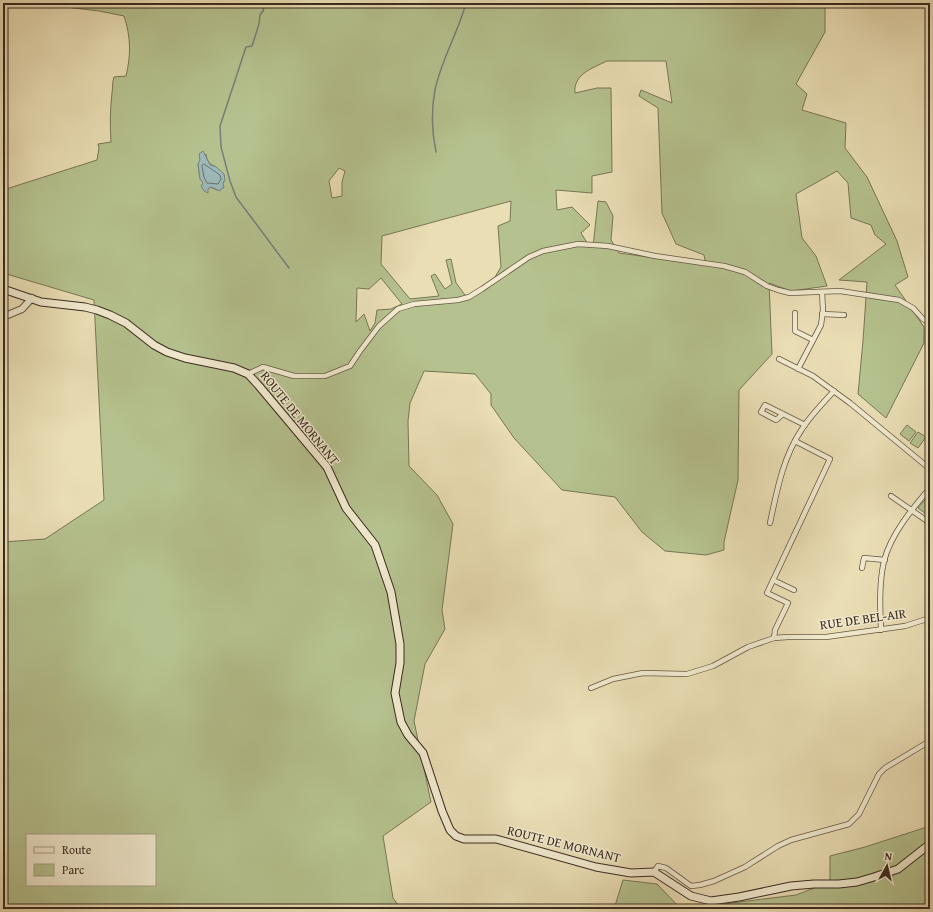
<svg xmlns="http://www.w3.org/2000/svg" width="933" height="912" font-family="'Gentium Book Plus',serif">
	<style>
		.green { fill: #b5c28f; stroke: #787657; fill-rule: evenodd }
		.water { fill: #9db9b9; stroke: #75807b }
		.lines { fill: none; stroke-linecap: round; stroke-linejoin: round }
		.shore { stroke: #6c726c; stroke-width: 1 }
		.stream { stroke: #75807b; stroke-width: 1.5 }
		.minor-casing { stroke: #665744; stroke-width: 6 }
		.tertiary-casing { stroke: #665744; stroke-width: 8 }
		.secondary-casing { stroke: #3a2a1f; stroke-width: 9 }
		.minor { stroke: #f1eacf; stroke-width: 4.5 }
		.tertiary { stroke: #f1eacf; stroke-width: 6 }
		.secondary { stroke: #f1eacf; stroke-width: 7 }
		.labels { text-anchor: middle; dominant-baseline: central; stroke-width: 3; stroke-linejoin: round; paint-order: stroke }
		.street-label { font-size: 13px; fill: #3a2a1f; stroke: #f1eacf }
	</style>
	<rect width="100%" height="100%" fill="#eadeb5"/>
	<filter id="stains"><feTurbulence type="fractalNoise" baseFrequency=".005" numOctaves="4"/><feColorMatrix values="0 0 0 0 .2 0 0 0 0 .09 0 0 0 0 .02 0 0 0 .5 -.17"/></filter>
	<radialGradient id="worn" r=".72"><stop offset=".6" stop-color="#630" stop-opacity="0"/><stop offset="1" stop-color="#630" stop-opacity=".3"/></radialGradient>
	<g class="green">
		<path d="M44,3H825V32L796,84L807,94L802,110L846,123L845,148L867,177L897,241L908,277L895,285L924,327V343L886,418L858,394L863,341L867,282L839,280L886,244L875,235L871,225L851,218L848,183L837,171L796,194L802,238L816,256L827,286L791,291L769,283L772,354L739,390L738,480L724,542V550L706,555L665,551L642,532L615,497L562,490L514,438L491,405V394L475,374L424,371L410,403L408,421L409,466L437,495L453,524L442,610L445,629L425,664L414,721L431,802L383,836L393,898L401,909H3V542L45,539L104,500L94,300L3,273V190L97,160L99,148L98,144L111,142C110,125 110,110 112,93C113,87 112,83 114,77L126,76C131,55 131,37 124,16L99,11L57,6ZM607,61H666L672,103L641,90L639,96L658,108L662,213L676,244L704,255L706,265L619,253L611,240L613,216L606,202L598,201L593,247L589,246L581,233L590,225L572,207L557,210L556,190L592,193V176L612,172L611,88H597L575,93C573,74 593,68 607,61ZM206,154C207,166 215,164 218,170C220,174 221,179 223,183L217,190L210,187L208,189L200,178L198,164ZM339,168L345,171L342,182V196L332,198L329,181ZM511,201L510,221L498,226L501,267L489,287L468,299L456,283L451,259L446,260L452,284L445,289L435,274L431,276L439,296L410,299L381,264L382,236ZM381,278L402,304L391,309L377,310L375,323L370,331L364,314L356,322L357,288L369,289ZM27,835H155V885H27Z"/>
		<polygon points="907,425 916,432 909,441 900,434"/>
		<polygon points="918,432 926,437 918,448 910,443"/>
		<polygon points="930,494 930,517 918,508"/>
		<polygon points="930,826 930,909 683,909 796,895 830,882 830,856 865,847"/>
		<polygon points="623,880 657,884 681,909 614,909"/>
	</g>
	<polygon class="water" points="203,151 210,165 213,166 215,166 224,174 225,180 223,183 224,188 222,188 220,191 211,187 208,189 208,193 204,191 201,186 203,183 200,179 198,164 200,160 199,154"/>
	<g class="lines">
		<polygon class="shore" points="204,164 220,175 221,179 218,184 207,183 204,177 202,166"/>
		<g class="stream">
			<polyline points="265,3 263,11 260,15 259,24 252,46 246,47 220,126 221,147 230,181 236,197 289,268"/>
			<path d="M436,152C432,132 431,110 435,90C441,60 458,33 466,3"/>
		</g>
		<defs>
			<g id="minor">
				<polyline points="795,313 795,331 813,340"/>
				<polyline points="822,314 844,315"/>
				<polyline points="779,359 813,376 850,403 930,469"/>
				<polyline points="798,369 821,325 823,310 822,292"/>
				<polyline points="248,374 263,367 294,376 325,376 350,366 360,351 379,326 398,309 414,304 458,300 469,297 482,289 529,257 543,251 578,244 608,246 655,256 724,266 745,272 767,286 778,290 790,293 840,291 899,300 913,308 923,319 930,323"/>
				<polyline points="783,414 776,420 761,412 765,405 805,425"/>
				<polyline points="891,496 930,523"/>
				<path d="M770,523C777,490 783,457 802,429C811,415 823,403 834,391"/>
				<polyline points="862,568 864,558 885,560"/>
				<polyline points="773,580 794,590"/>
				<path d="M881,630C880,607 879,583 884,561C891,534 912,509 930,488"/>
				<polyline points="774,638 775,630 788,603 767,593 830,459 795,441"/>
				<polyline points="591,688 613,679 643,673 687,674 713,666 748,647 774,638 788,637 826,637 905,626 930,618"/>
				<polyline points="654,872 658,866 666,868 691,886 700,885 714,881 745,867 778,846 791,840 849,824 859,814 879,774 885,768 930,741"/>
			</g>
			<polyline id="tertiary" points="3,317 22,309 32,298"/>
			<polyline id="secondary" points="3,289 41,302 85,307 97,310 110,315 126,323 154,345 167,352 185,358 234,368 248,374 259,386 327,467 346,508 375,545 391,592 400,644 400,663 395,693 401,722 408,735 423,753 442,811 450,830 456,836 464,839 496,839 596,867 631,873 654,872 691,896 711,901 739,897 791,886 814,884 839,884 857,882 874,877 898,869 926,847 930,846"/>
		</defs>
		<use href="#minor" class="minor-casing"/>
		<use href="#tertiary" class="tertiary-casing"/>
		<use href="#secondary" class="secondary-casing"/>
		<use href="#minor" class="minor"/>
		<use href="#tertiary" class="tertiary"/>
		<use href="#secondary" class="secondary"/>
	</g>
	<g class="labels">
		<g class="street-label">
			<text transform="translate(300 418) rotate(51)">ROUTE DE MORNANT</text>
			<text transform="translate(863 619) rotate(-8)">RUE DE BEL-AIR</text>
			<text transform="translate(564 844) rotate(14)">ROUTE DE MORNANT</text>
		</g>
	</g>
	<rect width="933" height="912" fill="none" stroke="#eadeb5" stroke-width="16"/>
	<rect x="4" y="4" width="925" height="904" fill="none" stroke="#3a2a1f" stroke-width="2"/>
	<rect x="8" y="8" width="917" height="896" fill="none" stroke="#3a2a1f"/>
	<rect x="26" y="834" width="130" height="52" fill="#f1eacf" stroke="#a89d89"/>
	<rect x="34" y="847" width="20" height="6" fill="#f1eacf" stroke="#a89d89"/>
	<text x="62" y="854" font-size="12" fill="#3a2a1f">Route</text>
	<rect x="34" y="864" width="20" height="12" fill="#b5c28f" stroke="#a89d89"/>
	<text x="62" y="874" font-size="12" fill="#3a2a1f">Parc</text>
	<g transform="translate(887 866) rotate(8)" stroke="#f1eacf" stroke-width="3" paint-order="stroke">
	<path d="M0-3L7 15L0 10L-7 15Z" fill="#3a2a1f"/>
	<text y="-6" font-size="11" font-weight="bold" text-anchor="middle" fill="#3a2a1f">N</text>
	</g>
	<rect width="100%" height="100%" filter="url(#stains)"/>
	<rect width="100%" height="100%" fill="url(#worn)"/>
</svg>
